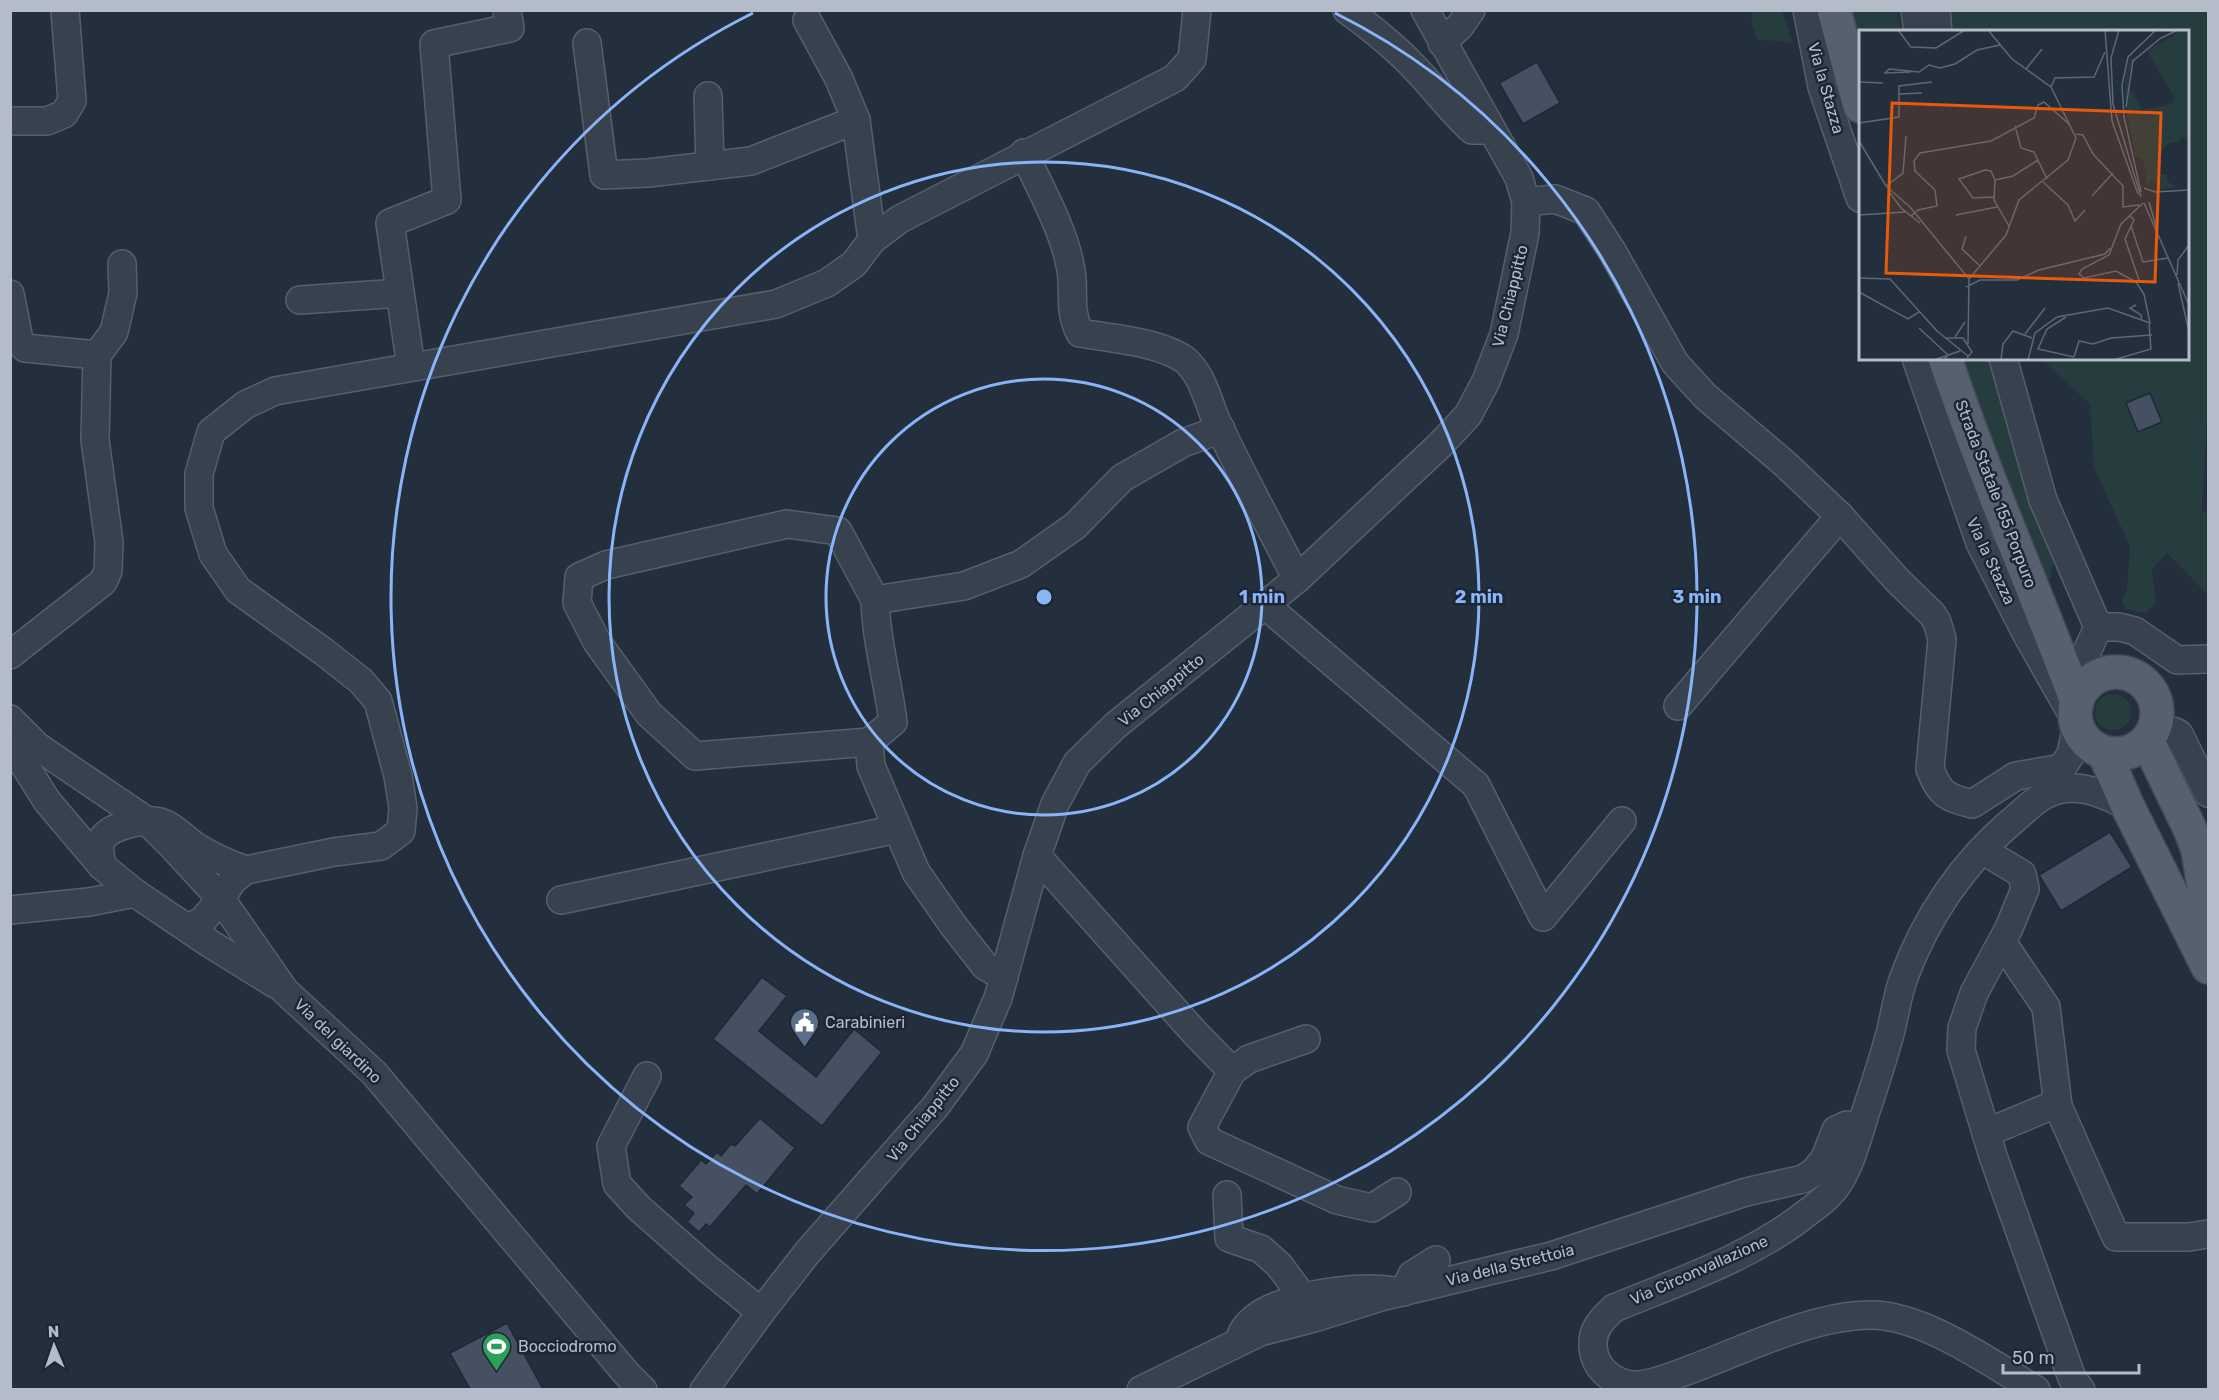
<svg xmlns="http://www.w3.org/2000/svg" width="2219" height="1400" font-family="Rubik,sans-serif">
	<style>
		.green { fill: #263c3f }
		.building { fill: #455162; stroke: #1f2835; stroke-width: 1.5 }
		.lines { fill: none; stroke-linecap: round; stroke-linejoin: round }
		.minor-casing { stroke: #565f6c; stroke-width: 30 }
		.major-casing { stroke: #414a57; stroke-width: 36 }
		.minor { stroke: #38414e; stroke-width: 27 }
		.major { stroke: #56606e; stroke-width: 33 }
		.ring { fill: none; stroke: #8ab4f8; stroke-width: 3 }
		.labels { text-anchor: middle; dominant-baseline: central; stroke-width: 5; stroke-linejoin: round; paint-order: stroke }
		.street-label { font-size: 16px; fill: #b4bcc9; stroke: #1d2633 }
		.poi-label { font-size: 16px; fill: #b4bcc9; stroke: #1d2633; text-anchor: start }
		.inset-road { fill: none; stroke: #5e6776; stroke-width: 1.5 }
		.view { fill: #e8590c; fill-opacity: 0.15; stroke: #e8590c; stroke-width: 3 }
		.inset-edge { fill: none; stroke: #b4bcc9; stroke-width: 3 }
		.centre { fill: #8ab4f8; stroke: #1d2633; stroke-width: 3 }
		.ring-label { font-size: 18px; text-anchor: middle; font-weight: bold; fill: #8ab4f8; stroke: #1d2633; stroke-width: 5; stroke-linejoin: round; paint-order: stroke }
	</style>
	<rect width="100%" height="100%" fill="#242f3e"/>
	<g class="green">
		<polygon points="1751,11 1782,11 1793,43 1757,39 1752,25"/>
		<polygon points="1848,11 1898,11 1901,31 1860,32 1860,71"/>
		<polygon points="1930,11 2208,11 2208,400 2202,511 2208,512 2208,595 2167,553 2152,570 2156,602 2146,613 2125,609 2122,601 2127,590 2130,546 2094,468 2090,404 2041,359 2188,358 2188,32 1935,31"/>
		<polygon points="1963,359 1994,359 2055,556 2048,587"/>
		<circle cx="2113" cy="712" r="18"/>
	</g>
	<g class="building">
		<polygon points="1537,62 1560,103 1523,124 1499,83"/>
		<polygon points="2150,393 2162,422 2138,432 2126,403"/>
		<polygon points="2110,832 2132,867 2061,911 2039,875"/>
		<polygon points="762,977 787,996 759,1031 816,1077 854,1029 882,1052 822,1126 713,1039"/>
		<polygon points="760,1118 795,1148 757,1194 746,1185 710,1227 706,1224 699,1232 687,1222 694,1213 684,1205 692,1197 679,1186 701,1160 706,1164 717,1152 721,1156 731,1144 735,1146"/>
		<polygon points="507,1323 543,1389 470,1389 450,1353"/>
	</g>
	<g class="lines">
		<defs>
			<g id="minor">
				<path d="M1347,10C1370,27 1392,44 1412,65C1433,86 1450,110 1472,130H1491"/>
				<polyline points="1807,10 1822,87 1860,198"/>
				<polyline points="1915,10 1918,32"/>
				<polyline points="1936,10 1938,32"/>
				<polyline points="807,20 839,79 856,120"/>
				<polyline points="587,43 604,175 648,173 751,161 856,120 872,240"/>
				<polyline points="1442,43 1460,26 1471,10"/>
				<polyline points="708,96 710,166"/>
				<polyline points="10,121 47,121 64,114 72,101 65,10"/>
				<path d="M1024,153C1040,188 1063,228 1070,265C1076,289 1067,308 1080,333C1109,338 1161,342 1185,360C1202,374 1208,401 1216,420C1241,474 1270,526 1297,579"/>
				<path d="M1526,202L1555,199L1586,211L1612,251L1675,363L1705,396L1784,463L1840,516L1897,580L1932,614L1937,622L1942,639L1930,769C1940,795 1946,797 1972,804L2016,776L2062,768"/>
				<polyline points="10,294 19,340 25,348 97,355"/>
				<polyline points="300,300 400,293"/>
				<polyline points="1916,358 1980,543 2026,633 2076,721"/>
				<polyline points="2003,358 2043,500 2098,627 2082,663"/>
				<polyline points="411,367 390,223 447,200 434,44 510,28 507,10"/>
				<polyline points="1265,605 1476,785 1543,917 1622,821"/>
				<polyline points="2098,627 2119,627 2135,631 2177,660 2208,659"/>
				<polyline points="10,655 103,582 108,571 109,542 95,440 97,355 114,332 123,293 122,264"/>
				<polyline points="1678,706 1840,516"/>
				<polyline points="10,719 38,747 147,821 174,848 221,899 285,991 374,1073 626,1373 643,1390"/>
				<polyline points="2173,731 2179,734 2208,793"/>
				<polyline points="10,742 47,801 102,866 135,893 209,943 275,984"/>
				<polyline points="869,742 695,756 649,714 597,642 577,603 579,577 606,565 787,524 838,531 875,600"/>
				<polyline points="2052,783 2071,754 2077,726"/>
				<polyline points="1982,850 2022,874 2025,889 2009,928 1974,993 1962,1028 1961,1050 1993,1156 2072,1378 2081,1390"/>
				<polyline points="1037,856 1195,1033 1232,1071 1202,1127 1209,1141 1337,1200 1372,1208 1397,1192"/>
				<path d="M102,866C101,857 97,845 103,838C112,825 146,818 160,822C172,825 184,838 195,846C211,856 228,864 246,870"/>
				<polyline points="561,900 897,829"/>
				<polyline points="10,910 89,902 135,893"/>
				<polyline points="188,928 202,921 221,899 232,881 246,870 334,852 381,846 401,831 403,808 398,776 378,701 361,681 324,652 238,590 213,554 199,508 199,474 211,432 245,405 275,391 776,304 827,283 854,264 872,240 900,219 1175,78 1192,59 1197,10"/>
				<polyline points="2002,942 2046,1007 2058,1106 2116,1237 2189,1237 2208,1234"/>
				<path d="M1004,977L985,966L953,925L916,872L871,766L869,742L893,722C888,681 876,641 875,600L964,586L1021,564L1075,526L1122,478L1183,443L1221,429"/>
				<polyline points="1232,1071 1249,1059 1306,1039"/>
				<polyline points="647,1076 611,1146 617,1184 639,1208 707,1268 761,1312"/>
				<polyline points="1986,1133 2046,1108 2058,1106"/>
				<polyline points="1227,1195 1229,1238 1261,1249 1279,1265 1302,1296"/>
				<path d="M1242,1333C1259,1299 1336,1289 1371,1289C1382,1289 1393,1291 1404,1292L1412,1275L1436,1260"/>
				<polyline points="704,1390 761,1312 807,1253 935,1107 974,1054 998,998 1037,856 1055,804 1077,763 1116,725 1297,579 1439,446 1468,415 1486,381 1504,334 1525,233 1526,202 1519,178 1425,10"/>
				<polyline points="1141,1390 1260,1332 1314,1318 1381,1297 1551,1256 1746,1192 1803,1179 1814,1172 1825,1158 1836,1130 1847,1125 1860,1128"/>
				<path d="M2036,1390C1990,1363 1924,1315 1871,1315C1815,1315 1750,1347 1697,1367C1680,1373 1650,1387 1631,1385C1611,1382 1594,1367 1593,1346C1592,1329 1602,1319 1614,1308C1680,1281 1752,1257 1808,1212C1818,1205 1828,1197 1835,1188C1852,1165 1858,1134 1867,1108C1875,1084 1883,1059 1890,1034C1895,1015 1897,995 1904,977C1926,917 1963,863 2011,822C2021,814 2031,803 2043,796C2071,779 2103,792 2128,807"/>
			</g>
			<g id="major">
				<polyline points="1834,10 1860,106"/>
				<path d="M1945,358C1984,475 2034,587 2077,702"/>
				<circle cx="2116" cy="713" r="41"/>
				<polyline points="2147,740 2190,829 2198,850 2208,912"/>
				<polyline points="2104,752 2128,807 2208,967"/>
			</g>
		</defs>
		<use href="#minor" class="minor-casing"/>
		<use href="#major" class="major-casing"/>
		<use href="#minor" class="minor"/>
		<use href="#major" class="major"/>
	</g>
	<g class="ring">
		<circle cx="1044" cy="597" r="218"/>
		<circle cx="1044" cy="597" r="435"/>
		<path d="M1335 13A653 653 0 1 1 753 13"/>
	</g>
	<defs>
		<symbol id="civic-pin" viewBox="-11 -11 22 30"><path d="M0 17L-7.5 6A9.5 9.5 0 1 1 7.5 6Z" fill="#5c6f8a" stroke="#1d2633"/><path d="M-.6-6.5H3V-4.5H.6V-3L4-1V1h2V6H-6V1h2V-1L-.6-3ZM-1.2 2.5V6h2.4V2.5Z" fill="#fff"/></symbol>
		<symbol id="stadium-pin" viewBox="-11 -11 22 30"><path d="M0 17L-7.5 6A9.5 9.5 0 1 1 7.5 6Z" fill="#2e9e5b" stroke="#1d2633"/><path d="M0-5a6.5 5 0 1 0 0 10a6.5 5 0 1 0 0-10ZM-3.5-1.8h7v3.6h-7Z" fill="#fff"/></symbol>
	</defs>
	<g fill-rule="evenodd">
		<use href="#civic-pin" x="788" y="1006" width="33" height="45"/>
		<use href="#stadium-pin" x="480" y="1330" width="33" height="45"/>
	</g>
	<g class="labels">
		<g class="street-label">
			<text transform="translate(1826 88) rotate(74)">Via la Stazza</text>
			<text transform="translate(1510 296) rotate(-76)">Via Chiappitto</text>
			<text transform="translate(1996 494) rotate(69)">Strada Statale 155 Porpuro</text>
			<text transform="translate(1991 561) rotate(65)">Via la Stazza</text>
			<text transform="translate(1161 690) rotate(-39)">Via Chiappitto</text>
			<text transform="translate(338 1041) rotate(44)">Via del giardino</text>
			<text transform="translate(923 1119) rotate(-51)">Via Chiappitto</text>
			<text transform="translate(1510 1265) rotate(-14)">Via della Strettoia</text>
			<text transform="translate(1699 1270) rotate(-24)">Via Circonvallazione</text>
		</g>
		<g class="poi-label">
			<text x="825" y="1022">Carabinieri</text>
			<text x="518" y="1346">Bocciodromo</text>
		</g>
	</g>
	<g transform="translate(1859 30)">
		<rect width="330" height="330" fill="#242f3e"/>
		<path d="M323,0H330V108L320,107L321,111L309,114L299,126L298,144L308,145L309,152L319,157L301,159L293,150L288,156L285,131L276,126L267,81L266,48L271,28H275L269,46L271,59L283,80L311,75L316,69L288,21Z" fill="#263c3f"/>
		<path class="inset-road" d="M39,0L52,17L77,18L106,0M246,0L253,91L279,164M260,0L252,28L254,74L282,167M167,39L183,19M52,42L26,43L30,39L60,42L70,35L81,38L96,34L118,20L141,15M0,52L24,53M192,57L196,48L235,47L246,22M40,64L63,63M41,74H66M267,77L274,31L302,8L319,0M0,93L40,87V56L73,52M156,96L162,118L175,122L188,149M217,104L224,105L234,124L264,156V177L280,175M0,111L27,156L51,177L110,249M184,152L209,175L216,191L226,180M27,156L44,143L47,106M285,158L296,162L330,160M282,162L265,87L263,55L269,27L297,0M31,163L42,178L61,193M233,166L254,143M135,167L114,168L100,149L126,140L132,141L136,150M290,172L297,196M285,173L330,275M0,185L46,182M97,185L138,177M270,185L275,190L266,209L281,253M52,186L59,180L78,176L76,160L56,141L55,131L61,123L132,111L175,88L179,75L185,72L211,95M150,196L135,170L136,150L154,146L179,130M272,196L284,232L309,228M107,206L103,219L120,235M318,245L319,230L330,215M0,248L31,249L78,301L109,326M319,253L330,302M107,257L121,250H158L180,240L246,224L251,218M0,262L49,289L60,282M277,275L271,278L282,285L283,291M207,287L188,299L179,319L215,327M60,298L89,325L85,330M166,304L186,278M96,307L106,292M86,308H104L113,322L108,328M109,314L110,249L147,205L160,170L209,130L217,108L192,57L153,29L129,0M215,327L220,311L234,314L252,308L293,305M75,330L101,321M142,330L144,314L154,301L173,308M169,330L176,303L198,287L249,278L291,293L285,264L277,252L257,241L225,248L220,244L223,239L250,225L262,194L284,173M254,330L292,319L290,294"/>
		<path class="view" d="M33,73L302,83L296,252L27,243Z"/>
		<rect width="330" height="330" class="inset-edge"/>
	</g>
	<circle cx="1044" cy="597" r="9" class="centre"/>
	<g class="ring-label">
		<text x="1262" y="603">1 min</text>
		<text x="1479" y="603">2 min</text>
		<text x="1697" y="603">3 min</text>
	</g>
	<rect width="2219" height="1400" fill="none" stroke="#b4bcc9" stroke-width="24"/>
	<g transform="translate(54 1346) rotate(358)" stroke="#1d2633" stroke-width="4.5" paint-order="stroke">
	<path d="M0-4.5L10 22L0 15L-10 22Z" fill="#b4bcc9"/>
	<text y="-9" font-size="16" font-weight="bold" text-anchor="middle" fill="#b4bcc9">N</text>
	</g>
	<path d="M2003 1364v9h136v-9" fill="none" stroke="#b4bcc9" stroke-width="3"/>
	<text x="2012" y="1364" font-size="18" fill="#b4bcc9" stroke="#1d2633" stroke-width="4.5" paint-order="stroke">50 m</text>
</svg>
